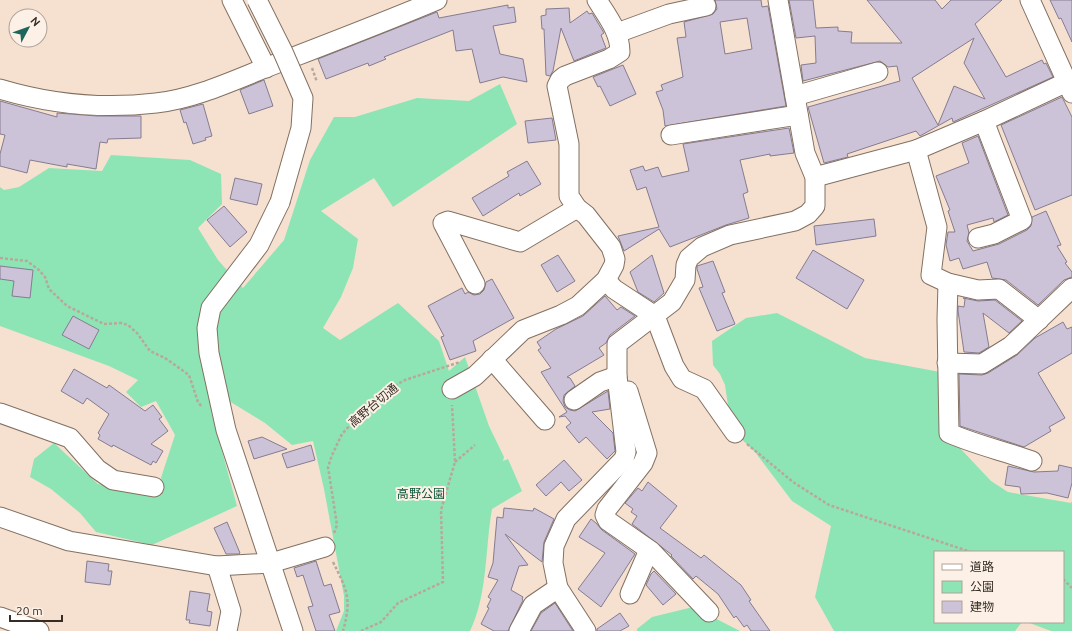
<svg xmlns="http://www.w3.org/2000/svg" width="1072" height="631" font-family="Ubuntu,'Noto Sans JP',sans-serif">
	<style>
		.green { fill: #8de5b5 }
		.building { fill: #ccc3d9; stroke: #857c91; fill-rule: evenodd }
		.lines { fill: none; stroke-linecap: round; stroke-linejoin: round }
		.minor-casing { stroke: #837061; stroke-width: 21 }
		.path { stroke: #b8a89a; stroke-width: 2.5; stroke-dasharray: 3 2; stroke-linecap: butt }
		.minor { stroke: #fff; stroke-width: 19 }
		.minor-bridge-casing { stroke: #837061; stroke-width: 21; stroke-linecap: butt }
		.minor-bridge { stroke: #fff; stroke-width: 19 }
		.labels { text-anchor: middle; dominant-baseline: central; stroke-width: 4; stroke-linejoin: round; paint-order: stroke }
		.street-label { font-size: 12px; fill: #342c25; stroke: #fdf0e6 }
		.park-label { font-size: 12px; fill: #0a5536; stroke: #fdf0e6 }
	</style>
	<rect width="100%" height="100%" fill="#f6e1d0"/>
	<g class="green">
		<path d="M500,84L517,124L393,207L374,178L321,211L358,239L353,268L341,297L323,328L340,340L398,303L439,341L449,371L465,357L489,426L504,457L503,461L508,459L522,491L492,509C485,548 488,594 470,631H336L344,611V596L324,489L313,441L292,445L265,423L229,401L211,411L237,506L152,545L96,532L80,513L51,489L30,477L34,459L54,443L98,484L156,493L175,435L156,401L141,407L126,392L138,380L109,366L0,326V187L4,190L19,187L49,168L102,171L111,155L190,160L221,174L222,204L198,228L218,260L243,288L284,240L310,160L334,117H355L417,98L469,101Z"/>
		<polygon points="777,313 865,358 951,374 958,446 991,481 1008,492 1071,503 1072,501 1072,631 1051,631 1027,622 1063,622 1063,552 935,552 935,622 1022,622 1015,631 834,631 815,597 831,526 792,501 755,452 735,433 729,412 725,385 720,374 713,365 712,341 746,318"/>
		<polygon points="693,607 740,631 637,631 637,629 652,617"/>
	</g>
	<g class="building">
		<path d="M715,0H761L762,7L768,6L786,106L665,126L663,110L656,92L663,90L661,85L683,77L677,38L686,37L684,22L713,14L717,9ZM747,18L752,49L725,54L720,22Z"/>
		<path d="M789,0H813L816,28L838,27V31L852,32L851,43H902L867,0H935L942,9L951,0H1002L975,24L1006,77L1042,60L1044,64L1046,63L1053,77L953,122L952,118L920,136L916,131L847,154L848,157L824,163L808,107L900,81L897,66L888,67L880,61L803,81L801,65L816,63L815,36L796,38ZM974,38L964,63L985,99L954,86L938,125L912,78Z"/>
		<polygon points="1050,0 1072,0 1072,42 1061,18 1059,19"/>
		<polygon points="508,5 508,8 514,7 516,22 493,26 500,54 523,59 527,82 503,77 480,83 472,49 456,51 453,30 384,57 386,59 369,66 368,63 326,79 318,59 437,12 439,18"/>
		<polygon points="569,8 570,23 587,11 589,14 592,13 604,33 601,35 606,48 574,61 561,28 553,71 550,76 546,75 544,29 542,29 541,16 546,15 546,9"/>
		<polygon points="623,65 636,94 610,106 600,86 598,87 593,77"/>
		<polygon points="264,80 273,106 249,114 240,90"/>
		<polygon points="1062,97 1072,117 1072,195 1035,210 1001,125"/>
		<polygon points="0,101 57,117 57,113 97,116 141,116 141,138 108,139 107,143 100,142 96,169 67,164 67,167 30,160 27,173 0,166 0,154 5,135 0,134"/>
		<polygon points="203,104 212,136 205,138 206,140 193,144 186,122 184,123 180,110"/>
		<polygon points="552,118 556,140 528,143 525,121"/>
		<polygon points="789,128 794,153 770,156 770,154 740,160 748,192 743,194 749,218 726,225 670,247 659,229 624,251 618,236 659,227 646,187 637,190 630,170 643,166 645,171 658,167 662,177 689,171 683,144"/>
		<polygon points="978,136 1008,215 994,222 993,218 967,225 969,233 967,241 973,251 999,244 1027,230 1031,226 1032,217 1046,211 1061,245 1057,246 1067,262 1065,263 1072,272 1072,277 1064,280 1038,305 1006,280 992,278 987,262 963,269 959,258 950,261 946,245 948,232 955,232 948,211 950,210 936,176 969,163 962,143"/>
		<polygon points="527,161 541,184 520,196 519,193 483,216 472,198 509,176 507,172"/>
		<polygon points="235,178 262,184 257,205 230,199"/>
		<polygon points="224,206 247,232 230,247 207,220"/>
		<polygon points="874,219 876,236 816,245 814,226"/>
		<polygon points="813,250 864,280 847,309 796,278"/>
		<polygon points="558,255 575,281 557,292 541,265"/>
		<polygon points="652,255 664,293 654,302 638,292 630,272"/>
		<polygon points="713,261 725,292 722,293 735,324 717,331 699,288 703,287 697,269 697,266"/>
		<polygon points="0,266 33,270 30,298 12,296 14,281 0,279"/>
		<polygon points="492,279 514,318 473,341 476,351 450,360 441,337 444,336 428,306 462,288 465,294 468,292 474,295 480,294 484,290 486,282"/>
		<polygon points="605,296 617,310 621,307 635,316 610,335 606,343 599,348 604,355 567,377 570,378 575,386 564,395 563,401 565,407 570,410 575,411 608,391 610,409 592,412 613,433 615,451 607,459 586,437 579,443 566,427 571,423 565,416 559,417 567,412 541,372 551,368 538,350 541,348 537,342 556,329 583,316"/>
		<polygon points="963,298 978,301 995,300 1022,321 1009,333 983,313 989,347 979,353 964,352 958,311 958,306 964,307 965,299"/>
		<polygon points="73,316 99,330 89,349 62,335"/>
		<polygon points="1063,322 1067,329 1072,327 1072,353 1038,373 1065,418 1049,427 1051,431 1024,447 960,426 959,374 982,375 988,373 1017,355 1035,338"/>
		<polygon points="74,369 107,388 109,385 145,411 153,405 162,417 159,419 168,431 151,444 163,451 156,463 153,461 151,465 113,445 112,447 98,439 100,435 98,433 109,414 87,398 83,404 61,391"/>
		<polygon points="262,437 287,449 254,459 248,441"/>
		<polygon points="311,445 315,460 287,468 282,454"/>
		<polygon points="564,460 582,480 569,491 561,482 546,496 536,485"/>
		<polygon points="1059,465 1072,468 1072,483 1068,498 1047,493 1021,494 1020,487 1005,485 1008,466 1034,472 1058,471"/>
		<polygon points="648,482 677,506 660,528 701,558 704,555 741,585 751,600 749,601 770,631 751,631 747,625 744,627 736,616 734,618 718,594 696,576 693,579 671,556 672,555 632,524 637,516 631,512 633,509 625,503 638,488 642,491"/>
		<polygon points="504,508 533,511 534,508 554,519 544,542 542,562 505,534 528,565 519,566 511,590 523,597 522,599 523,600 508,631 494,631 481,624 489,608 487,607 491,599 488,597 498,580 488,577 493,563 497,517 503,518"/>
		<polygon points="591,519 596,523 602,530 635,554 601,607 578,589 605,553 579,537"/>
		<polygon points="227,522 240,553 239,554 226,554 214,528"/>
		<polygon points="87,561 109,564 108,571 112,571 110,585 85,582"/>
		<polygon points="316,561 324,586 331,584 340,612 329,615 335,631 316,631 308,607 313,606 303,575 297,577 294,568"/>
		<polygon points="654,571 676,594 663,605 646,585 651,574"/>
		<polygon points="190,591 210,594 207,611 212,612 210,626 189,623 190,620 186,620"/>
		<polygon points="555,603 573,631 531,631 541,613"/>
		<polygon points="620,613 629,626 620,631 597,631 597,629"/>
	</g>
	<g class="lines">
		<defs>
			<g id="minor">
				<polyline points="232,0 266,68"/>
				<polyline points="1030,0 1072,93"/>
				<polyline points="617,33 669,14 706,6"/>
				<path d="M0,89C50,104 104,109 156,103C193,99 230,82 265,68C322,46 380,24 437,0"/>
				<polyline points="795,96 878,72"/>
				<polyline points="671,135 798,115"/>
				<polyline points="916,150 937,227 931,275 948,283 978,290 999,289 1039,320"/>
				<polyline points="815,177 916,150 984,121 1067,82"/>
				<polyline points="280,202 259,245 211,308 207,328 209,353 226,430 293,631"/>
				<polyline points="978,238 994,234 1022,220 984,121"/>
				<polyline points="606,280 614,289 655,316 674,366 682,379 704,389 735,433"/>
				<path d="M948,283L947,319L949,433C976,445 1004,451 1032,461"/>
				<polyline points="475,284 443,223 448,221 520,242 577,208"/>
				<polyline points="492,359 545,420"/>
				<polyline points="947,363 982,364 1011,346 1072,288"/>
				<path d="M452,389L475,376L523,330L561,315L578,306L606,280L614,265L615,259L611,247L586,215L577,208L569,196V144L557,86L560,80L565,76L609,59L620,52C620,32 607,16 597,0"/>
				<polyline points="628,391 647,453 643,463 607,509 605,515 608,521 651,551 709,612"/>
				<polyline points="574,400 600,382 617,376"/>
				<polyline points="0,413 70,438 97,469 113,480 154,487"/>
				<polyline points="0,517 69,541 217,566 271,563 325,547"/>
				<polyline points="217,566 231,611 227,631"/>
				<polyline points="630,594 649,550"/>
				<polyline points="0,617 39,631"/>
				<polyline points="519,631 533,605 558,588"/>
				<polyline points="586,631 558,588 553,563 554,546 566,519 624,459 626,452 617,376 617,344 672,302 685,280 686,265 689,258 702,247 730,235 795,221 808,214 815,206 815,177 805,153 778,0"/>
			</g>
		</defs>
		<use href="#minor" class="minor-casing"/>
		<g class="path">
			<polyline points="312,68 317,82"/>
			<polyline points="0,258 27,261 39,270 45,277 49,289 67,306 104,324 121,323 128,325 137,333 150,351 165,358 189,375 198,402 202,407"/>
			<polyline points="747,444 793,482 829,505 971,552"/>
			<polyline points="455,462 475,445"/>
			<polyline points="334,533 337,525 328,467 332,455 342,434 362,412 396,385 405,380 460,362"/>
			<path d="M333,562C347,590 352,599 343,631"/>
			<polyline points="1063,579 1072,588"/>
			<polyline points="361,631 381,622 398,603 443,582 441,510 455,462 452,405"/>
		</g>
		<use href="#minor" class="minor"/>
		<defs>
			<polyline id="minor-bridge" points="257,0 283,52 303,98 301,128 280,202"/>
		</defs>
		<use href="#minor-bridge" class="minor-bridge-casing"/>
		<use href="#minor-bridge" class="minor-bridge"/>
	</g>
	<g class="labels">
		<g class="street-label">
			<text transform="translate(373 405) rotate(-40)">高野台切通</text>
		</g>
		<g class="park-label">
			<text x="421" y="493">高野公園</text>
		</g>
	</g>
	<rect x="934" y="551" width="130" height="72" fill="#fdf0e6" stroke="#ada299"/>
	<rect x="942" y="564" width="20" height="6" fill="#ffffff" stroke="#ada299"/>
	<text x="970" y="571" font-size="12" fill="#342c25">道路</text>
	<rect x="942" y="581" width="20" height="12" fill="#8de5b5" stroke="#ada299"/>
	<text x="970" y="591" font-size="12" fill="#342c25">公園</text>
	<rect x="942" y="601" width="20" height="12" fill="#ccc3d9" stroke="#ada299"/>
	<text x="970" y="611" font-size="12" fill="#342c25">建物</text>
	<g transform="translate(28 28) rotate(49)"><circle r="19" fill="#fdf0e6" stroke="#ada299"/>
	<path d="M0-3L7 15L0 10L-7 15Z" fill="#1d665d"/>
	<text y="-6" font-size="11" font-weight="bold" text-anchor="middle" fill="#342c25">N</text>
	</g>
	<path d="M10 615v6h52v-6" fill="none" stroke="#342c25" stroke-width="2"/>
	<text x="16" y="615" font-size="12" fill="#342c25" stroke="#fdf0e6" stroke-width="3" paint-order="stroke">20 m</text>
</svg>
